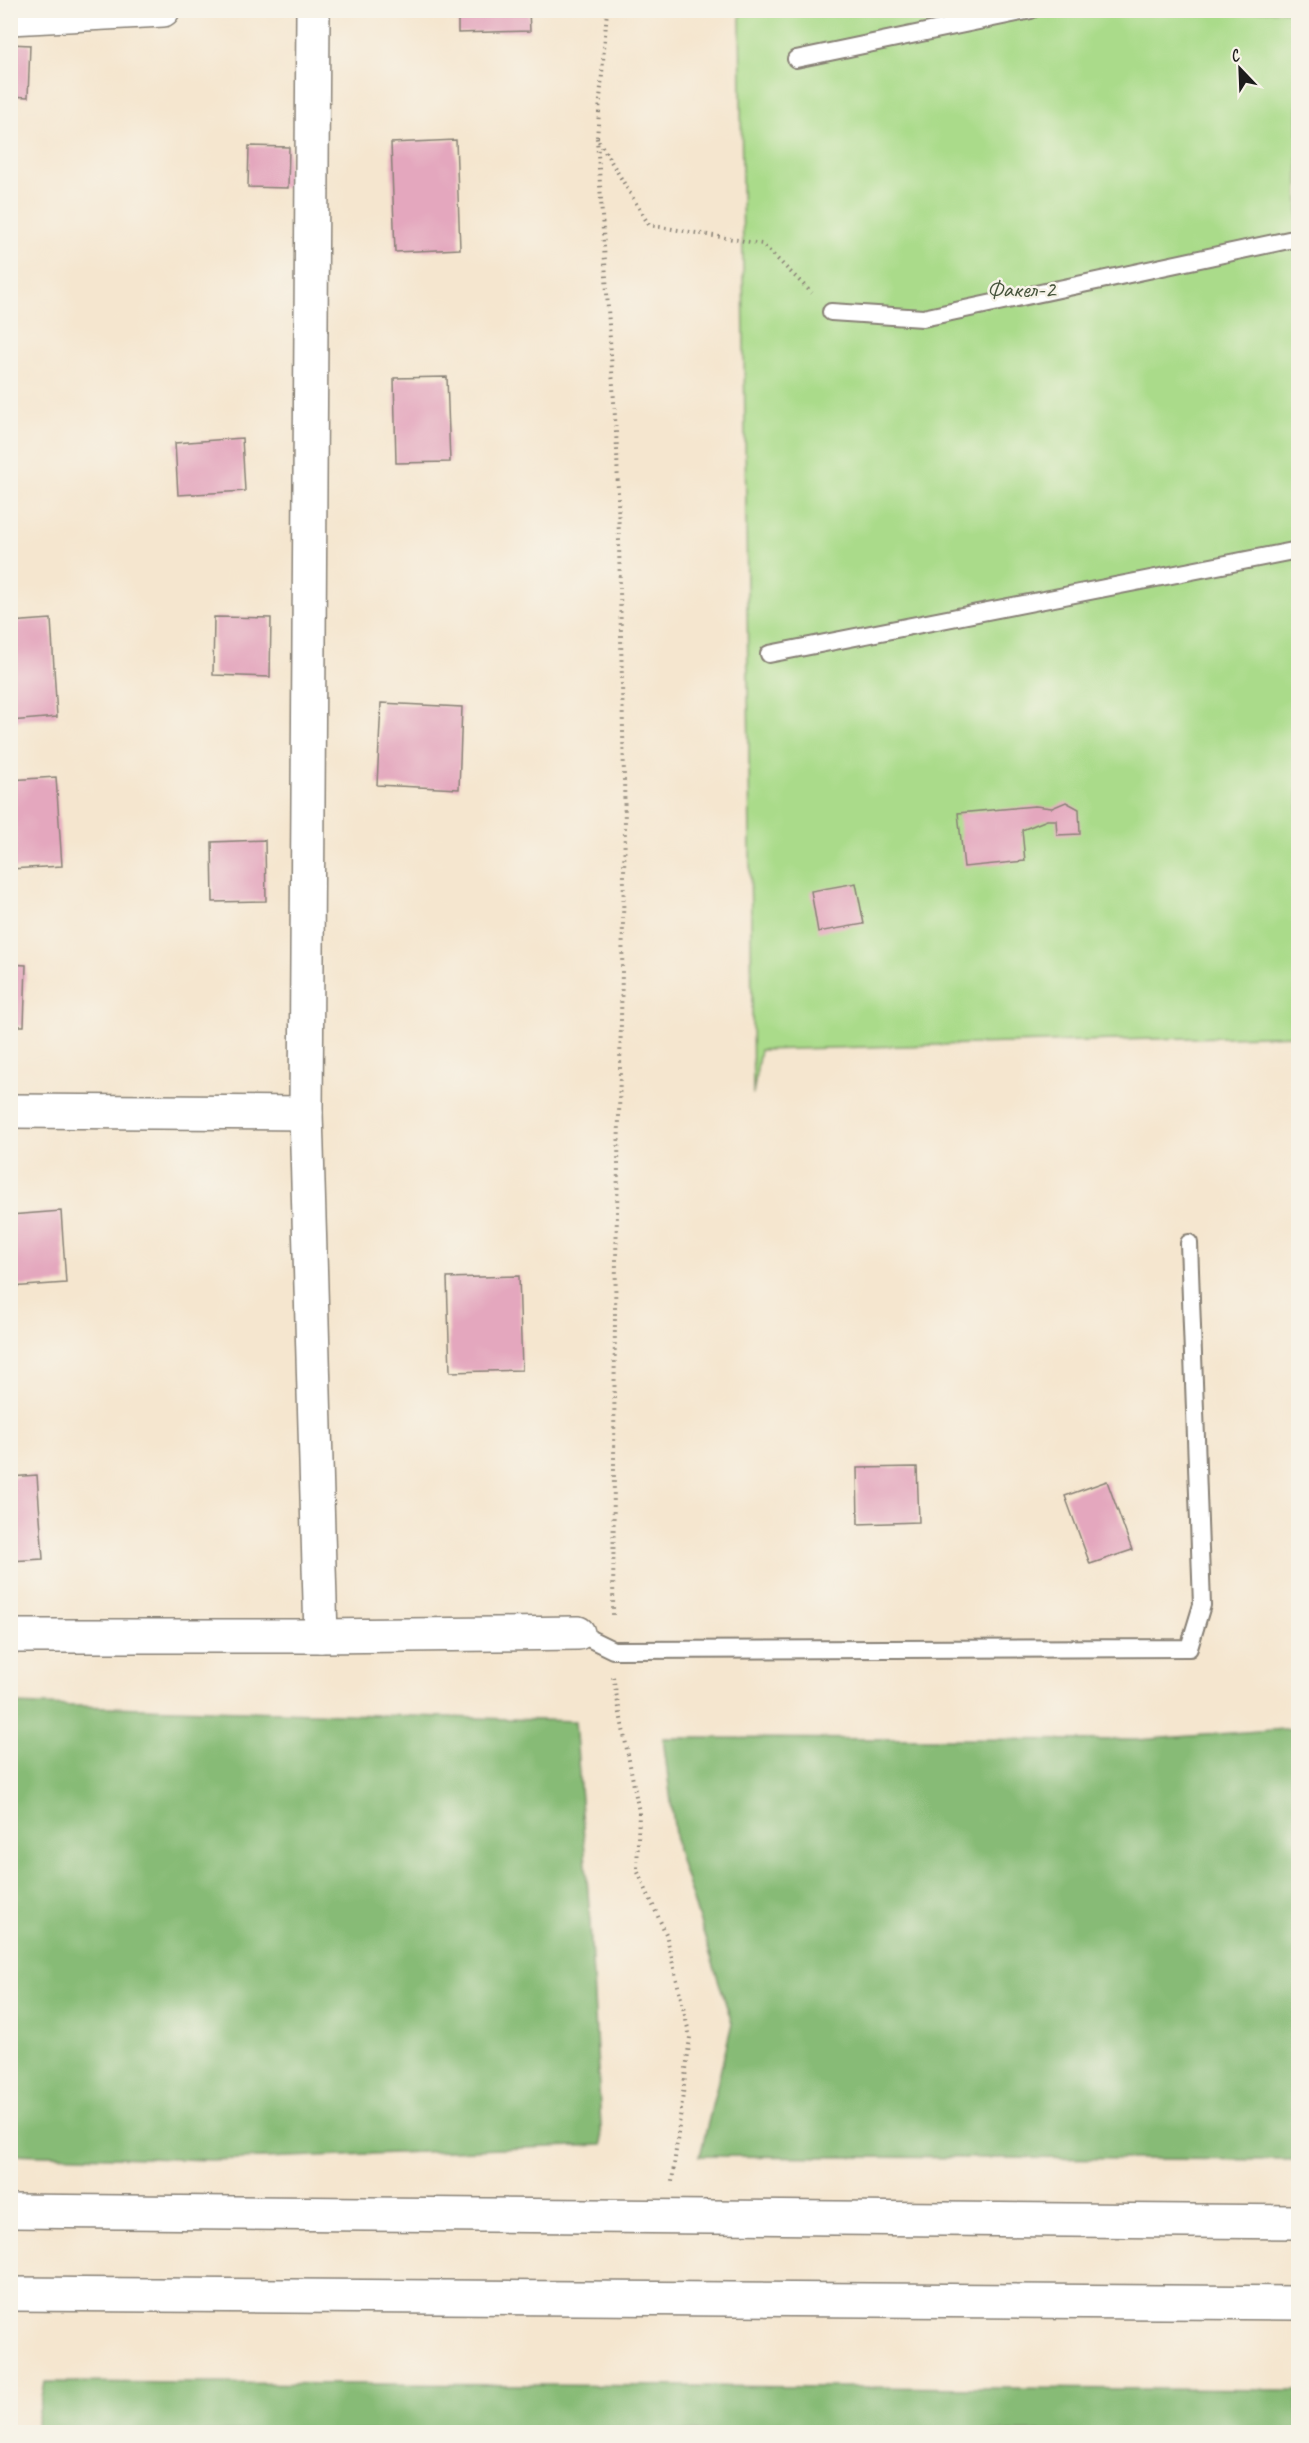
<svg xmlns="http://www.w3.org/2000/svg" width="1309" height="2443" font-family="Caveat,sans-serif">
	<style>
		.green { fill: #aadb8a; stroke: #637c53; stroke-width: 1.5 }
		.forest { fill: #87bb76; stroke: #526c49; stroke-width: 1.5 }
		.building { fill: #e4a7be }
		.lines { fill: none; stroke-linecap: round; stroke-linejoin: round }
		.lane-casing { stroke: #888176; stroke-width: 20 }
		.street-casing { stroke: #888176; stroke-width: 36 }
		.highway-casing { stroke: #888176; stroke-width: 36 }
		.path { stroke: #888176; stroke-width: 4; stroke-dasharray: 1.5 4.5; stroke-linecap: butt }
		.lane { stroke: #fff; stroke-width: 16 }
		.street { stroke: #fff; stroke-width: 33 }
		.highway { stroke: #fff; stroke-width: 33 }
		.labels { text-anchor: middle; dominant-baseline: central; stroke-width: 5; stroke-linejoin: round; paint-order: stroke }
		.park-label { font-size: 24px; fill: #47553d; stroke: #f7f3e8 }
	</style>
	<rect width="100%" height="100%" fill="#f7f3e8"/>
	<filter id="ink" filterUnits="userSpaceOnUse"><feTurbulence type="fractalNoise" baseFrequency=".0167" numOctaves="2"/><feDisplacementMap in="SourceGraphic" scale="12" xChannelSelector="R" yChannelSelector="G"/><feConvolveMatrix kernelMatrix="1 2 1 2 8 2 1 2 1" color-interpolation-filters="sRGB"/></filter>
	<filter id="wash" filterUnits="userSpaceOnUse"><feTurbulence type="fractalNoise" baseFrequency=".008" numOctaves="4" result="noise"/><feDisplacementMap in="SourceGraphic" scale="24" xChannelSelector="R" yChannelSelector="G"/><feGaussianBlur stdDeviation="1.35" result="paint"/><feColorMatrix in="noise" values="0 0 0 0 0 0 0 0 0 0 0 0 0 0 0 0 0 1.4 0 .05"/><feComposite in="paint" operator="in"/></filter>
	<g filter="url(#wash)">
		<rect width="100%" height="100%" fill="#f5e6cf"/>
		<polygon class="green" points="740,11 1298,11 1298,1035 760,1050 753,1095"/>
		<g class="forest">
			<polygon points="11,1704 575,1721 589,1905 602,2145 212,2160 11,2154"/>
			<polygon points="1298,1728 1298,2160 700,2156 732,2023 677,1850 663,1738 1137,1740"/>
			<polygon points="45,2382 1298,2390 1298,2432 35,2432"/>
		</g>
		<g id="blocks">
			<g class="building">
				<polygon points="458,10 529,10 530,31 458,33"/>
				<polygon points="10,44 30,45 28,97 10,96"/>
				<polygon points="456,140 460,249 395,252 391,143"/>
				<polygon points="249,146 289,147 288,188 248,187"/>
				<polygon points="447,377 450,462 396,463 394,378"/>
				<polygon points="242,438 245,491 178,495 175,443"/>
				<polygon points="214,617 271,618 270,677 213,675"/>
				<polygon points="51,619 57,717 10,721 10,622"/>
				<polygon points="381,703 462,707 459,789 377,785"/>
				<polygon points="56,777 62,866 10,869 10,780"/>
				<polygon points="1066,802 1079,809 1080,834 1057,835 1056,820 1047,820 1022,830 1025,861 964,867 958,813 1035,806 1052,808"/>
				<polygon points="265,840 266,901 213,902 212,842"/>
				<polygon points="856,883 864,924 818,932 811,891"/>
				<polygon points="10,964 26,965 24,1026 10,1026"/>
				<polygon points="61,1211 66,1283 10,1287 10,1215"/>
				<polygon points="519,1276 522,1370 450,1372 447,1278"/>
				<polygon points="917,1467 919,1522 858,1524 857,1468"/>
				<polygon points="37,1475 43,1559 10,1561 10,1477"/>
				<polygon points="1107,1481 1132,1550 1090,1564 1065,1496"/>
			</g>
		</g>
	</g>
	<g filter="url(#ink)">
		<use href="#blocks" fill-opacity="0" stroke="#888176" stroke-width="1.5"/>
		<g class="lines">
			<defs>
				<g id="lane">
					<polyline points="796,59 1031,10"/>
					<polyline points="831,312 923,318 1298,238"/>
					<polyline points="769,654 1298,550"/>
					<polyline points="578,1633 613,1650 1189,1648 1202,1605 1189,1243"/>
				</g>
				<g id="street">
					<polyline points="313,10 306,1113 321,1636"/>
					<polyline points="10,18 163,10"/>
					<polyline points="10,1111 306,1113"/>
					<polyline points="10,1636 321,1636 578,1633"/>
				</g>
				<g id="highway">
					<polyline points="10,2211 1298,2222"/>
					<polyline points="10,2294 1298,2303"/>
				</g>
			</defs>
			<use href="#lane" class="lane-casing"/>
			<use href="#street" class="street-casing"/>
			<use href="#highway" class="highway-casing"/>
			<g class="path">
				<polyline points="607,10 597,138 649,225 762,244 812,293"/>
				<polyline points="597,138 617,448 625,825 615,1310 613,1619"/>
				<polyline points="613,1677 639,1812 637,1870 666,1934 690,2037 672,2182"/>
			</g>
			<use href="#lane" class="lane"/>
			<use href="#street" class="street"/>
			<use href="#highway" class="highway"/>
		</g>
	</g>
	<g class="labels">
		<g class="park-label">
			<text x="1021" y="289">Факел-2</text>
		</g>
	</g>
	<rect width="1309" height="2443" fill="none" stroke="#f7f3e8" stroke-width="36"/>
	<g transform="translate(1240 69) rotate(337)" stroke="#f7f3e8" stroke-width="4.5" paint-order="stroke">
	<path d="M0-4.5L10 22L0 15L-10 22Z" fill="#1c1c1c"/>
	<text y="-9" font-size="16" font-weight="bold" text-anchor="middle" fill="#1c1c1c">С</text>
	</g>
</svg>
